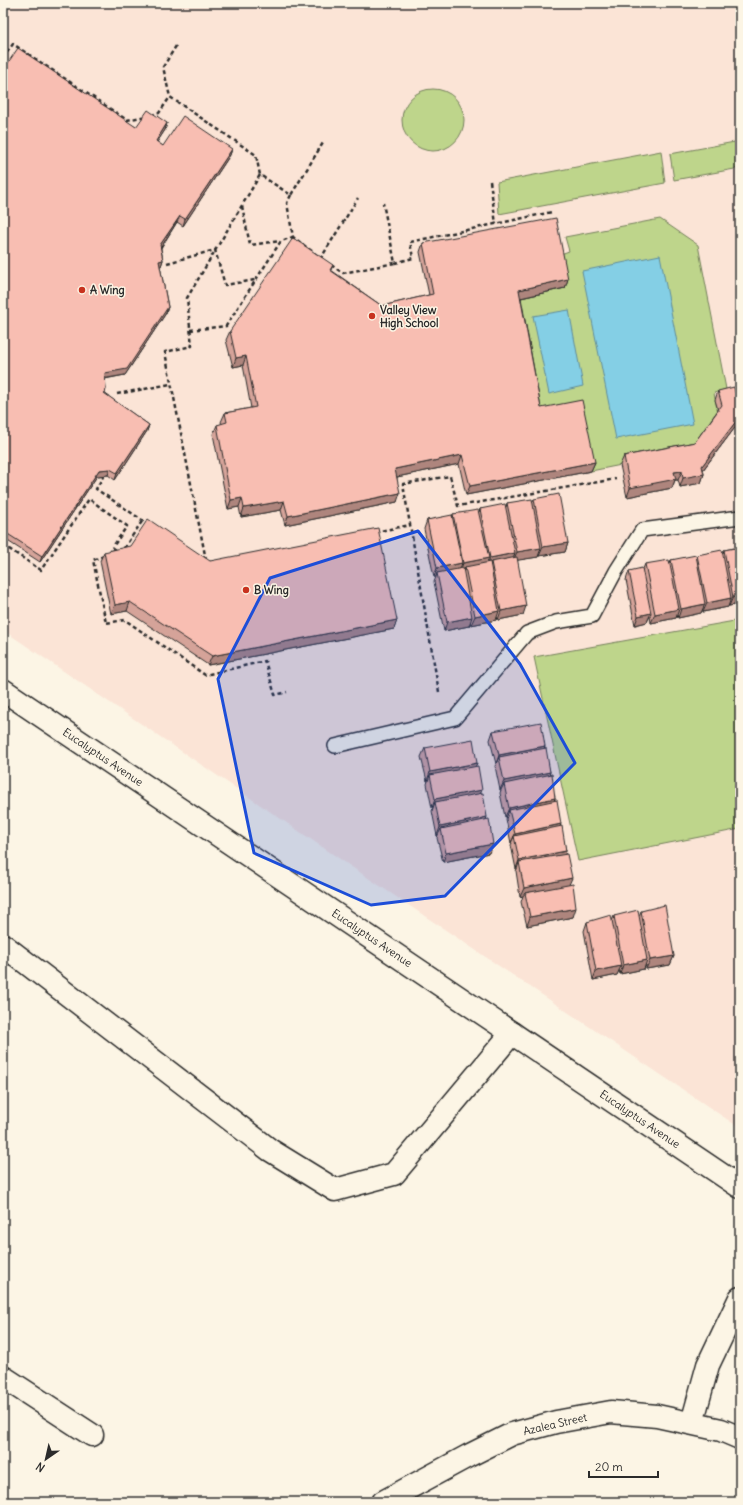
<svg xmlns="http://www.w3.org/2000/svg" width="743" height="1505" font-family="Delius,sans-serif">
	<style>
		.built { fill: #fbe4d6 }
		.green { fill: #bed58b; stroke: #74805b }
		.water { fill: #84cfe5; stroke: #608d9b }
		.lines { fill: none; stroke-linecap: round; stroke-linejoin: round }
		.lane-casing { stroke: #2b2b2b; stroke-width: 16 }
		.street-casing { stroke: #2b2b2b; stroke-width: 25 }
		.secondary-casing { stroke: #2b2b2b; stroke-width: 25 }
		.path { stroke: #2b2b2b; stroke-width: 2.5; stroke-dasharray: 4 3; stroke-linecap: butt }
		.lane { stroke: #fcf5e5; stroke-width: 13 }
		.street { stroke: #fcf5e5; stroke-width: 22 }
		.secondary { stroke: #fcf5e5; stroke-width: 22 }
		.wall { fill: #d5a399; stroke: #2b2b2b }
		.shaded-wall { fill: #ae857d; stroke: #2b2b2b }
		.building { fill: #f8beb2; stroke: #2b2b2b }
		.marked { fill: #1d4ed8; fill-opacity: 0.2; stroke: #1d4ed8; stroke-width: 3; stroke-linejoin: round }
		.poi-dot { fill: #c8321e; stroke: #fcf5e5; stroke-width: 1.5 }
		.labels { text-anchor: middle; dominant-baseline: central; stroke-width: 3; stroke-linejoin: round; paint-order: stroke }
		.poi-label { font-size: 11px; font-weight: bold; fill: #2b2b2b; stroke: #fcf5e5; text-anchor: start }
		.street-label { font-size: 11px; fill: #2b2b2b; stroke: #fcf5e5 }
	</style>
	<rect width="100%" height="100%" fill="#fcf5e5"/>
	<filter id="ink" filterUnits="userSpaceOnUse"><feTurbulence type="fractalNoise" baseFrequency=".025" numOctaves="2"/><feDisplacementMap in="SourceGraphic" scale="8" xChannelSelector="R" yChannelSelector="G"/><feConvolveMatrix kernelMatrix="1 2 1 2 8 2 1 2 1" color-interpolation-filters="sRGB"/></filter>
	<g filter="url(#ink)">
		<polygon class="built" points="3,3 740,3 740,1128 340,859 3,630"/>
		<g class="green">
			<circle cx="433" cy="120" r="31"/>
			<polygon points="740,141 740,168 674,180 670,154"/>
			<polygon points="661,151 665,183 499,214 497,182"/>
			<polygon points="660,219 698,245 726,389 714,393 718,414 692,451 591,471 579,409 538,417 516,299 565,288 558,255 569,251 565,237"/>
			<polygon points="740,620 740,829 578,861 534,657"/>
		</g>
		<g class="water">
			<polygon points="660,255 693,424 616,439 582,271"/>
			<polygon points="569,310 583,386 549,394 533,316"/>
		</g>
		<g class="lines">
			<defs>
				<polyline id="lane" points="335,746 455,718 527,633 556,622 592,616 616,571 642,530 740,517"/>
				<g id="street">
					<polyline points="3,945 270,1150 335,1190 394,1174 512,1033"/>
					<polyline points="3,1377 92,1435"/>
					<polyline points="692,1423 708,1365 740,1298"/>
					<polyline points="383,1502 468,1456 512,1434 556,1422 611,1412 657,1416 721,1430 740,1438"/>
				</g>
				<polyline id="secondary" points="3,690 740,1187"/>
			</defs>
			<use href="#lane" class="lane-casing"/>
			<use href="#street" class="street-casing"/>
			<use href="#secondary" class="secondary-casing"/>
			<g class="path">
				<polyline points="176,46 163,67 170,97 256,155 260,175 291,195 323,143"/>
				<polyline points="3,58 13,44 127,120 146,116"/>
				<polyline points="151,115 159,113 170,97"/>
				<polyline points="490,181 496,224"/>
				<polyline points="291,195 287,203 293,237 321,258 358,198"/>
				<polyline points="242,206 250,245 280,241"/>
				<polyline points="167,263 215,250 225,285 255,280"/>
				<polyline points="395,263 413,258 410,242 552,212"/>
				<polyline points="331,265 343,273 395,263 383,203"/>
				<polyline points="190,330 226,326 281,241 293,237"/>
				<polyline points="117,394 171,384"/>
				<polyline points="104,475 96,489 148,524"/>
				<polyline points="375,532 410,525"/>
				<polyline points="3,545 41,570 89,499 127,526 112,548"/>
				<polyline points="124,548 143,520"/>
				<polyline points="109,553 112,548 117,551"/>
				<polyline points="104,556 93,560 106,623 125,620 205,675 265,661 275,695 287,692"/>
				<polyline points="206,560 165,352 192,346 187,298 260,175"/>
				<polyline points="439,692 403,484 450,476 458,506 616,479"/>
			</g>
			<use href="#lane" class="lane"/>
			<use href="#street" class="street"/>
			<use href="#secondary" class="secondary"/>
		</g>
		<g class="wall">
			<polygon points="3,70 136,127 167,123 165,130 157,142 163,146 232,149 230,155 183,226 177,222 161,248 163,260 161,266 160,266 168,307 166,313 125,375 105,379 106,389 105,394 149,425 147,431 115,480 108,475 97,476 40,562 3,538"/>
			<polygon points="423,243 568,279 565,288 521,298 541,408 595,462 591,471 466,495 459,464 397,477 397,502 285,525 281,510 241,517 239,507 228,509 213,434 217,425 222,424 221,422 225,413 251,408 243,365 233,367 226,340 230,331 333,265 331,270 382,306 429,295 420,252"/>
			<polygon points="718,391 740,413 740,417 737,425 703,470 704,474 701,483 680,487 678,480 675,480 672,488 627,497 620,465 624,456 695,442 718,410 715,400"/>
			<polygon points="534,499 568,543 565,552 539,556 539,554 538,557 517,560 523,615 498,620 497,617 496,620 471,625 470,621 469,626 444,631 434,582 436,577 434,577 424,529 427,520 452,517 453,514 479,512 480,509 506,507 507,503 532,502"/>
			<polygon points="740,547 740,604 729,606 729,604 728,607 703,612 703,608 701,613 678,618 677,615 676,618 651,623 650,616 647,622 635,625 626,580 629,571 642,571 645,564 670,563 671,560 696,558 697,555 723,553 724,550"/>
			<polygon points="104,552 210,561 397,620 394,629 208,665 127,611 111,614 100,561"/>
			<polygon points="493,731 545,746 544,748 550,772 549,774 555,798 555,800 566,851 565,854 569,884 573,917 527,926 521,902 523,896 520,897 516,871 517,869 516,869 511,845 512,843 511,843 506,819 507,816 505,817 500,793 501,790 500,790 495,766 496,764 490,740"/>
			<polygon points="425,748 477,763 475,766 486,820 489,853 443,862 437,838 438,835 437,836 432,811 433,808 432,808 427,784 428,781 427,781 421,757"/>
			<polygon points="641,911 674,956 670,965 646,969 646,965 644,969 620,974 619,970 617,975 593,980 584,931 587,922 612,921 614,916 639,916"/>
		</g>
		<g class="shaded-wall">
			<polygon points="167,123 165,130 154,147 156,141"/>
			<polygon points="232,149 230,155 183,226 185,219"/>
			<polygon points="180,216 177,222 158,252 160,245"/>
			<polygon points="163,260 161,266 156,267 159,261"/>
			<polygon points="568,279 565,288 516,299 519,290"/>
			<polygon points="168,307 166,313 125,375 102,379 105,373"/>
			<polygon points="246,356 243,365 233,367 236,358"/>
			<polygon points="740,416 737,425 699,475 704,474 701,483 680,487 683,478 702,466"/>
			<polygon points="149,425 147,431 115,480 117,473"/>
			<polygon points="462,455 459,464 392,478 395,469"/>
			<polygon points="595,462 591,471 466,495 470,486"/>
			<polygon points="110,469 108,475 97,476 40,562 42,556 99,470"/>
			<polygon points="682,471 678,480 675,480 672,488 627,497 630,488 674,472"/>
			<polygon points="400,493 397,502 285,525 288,516"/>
			<polygon points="242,498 239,507 228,509 231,500"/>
			<polygon points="284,501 281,510 241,517 244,508"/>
			<polygon points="568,543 565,552 539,556 543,547"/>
			<polygon points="541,548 538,557 513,561 517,552"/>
			<polygon points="515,553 512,562 491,562 490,566 487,567 490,558"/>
			<polygon points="489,558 485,567 465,567 464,571 460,572 463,563"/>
			<polygon points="462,563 459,572 437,573 436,577 434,577 437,568"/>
			<polygon points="740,596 740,604 729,606 733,597"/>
			<polygon points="731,598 728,607 703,612 707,603"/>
			<polygon points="130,602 127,611 111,614 115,605"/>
			<polygon points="705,604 701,613 678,618 681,609"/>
			<polygon points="526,606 523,615 498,620 501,611"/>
			<polygon points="679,609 676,618 651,623 655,614"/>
			<polygon points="499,611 496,620 471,625 475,616"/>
			<polygon points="651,613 647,622 635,625 638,616"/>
			<polygon points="472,617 469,626 444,631 447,622"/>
			<polygon points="397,620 394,629 208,665 212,656"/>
			<polygon points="545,746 542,755 499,757 496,764 499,755"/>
			<polygon points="477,763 473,772 430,775 428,781 427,781 430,772"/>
			<polygon points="550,772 547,781 504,784 501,790 500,790 504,781"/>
			<polygon points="482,790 478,799 435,802 433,808 432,808 435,799"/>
			<polygon points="555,798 552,807 509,810 507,816 505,817 509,808"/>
			<polygon points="487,817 484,826 441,829 438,835 437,836 440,827"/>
			<polygon points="561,824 558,833 514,836 511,843 515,834"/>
			<polygon points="493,844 489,853 443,862 446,853"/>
			<polygon points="566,851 563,860 519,862 517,869 516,869 519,860"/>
			<polygon points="572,878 568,887 525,893 523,896 520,897 524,888"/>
			<polygon points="576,908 573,917 527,926 530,917"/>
			<polygon points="674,956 670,965 646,969 650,960"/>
			<polygon points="647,960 644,969 620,974 623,965"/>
			<polygon points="621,966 617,975 593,980 596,971"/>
		</g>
		<g class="building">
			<polygon points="18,48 136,127 148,110 167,123 156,141 163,146 183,116 232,149 185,219 180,216 160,245 163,260 159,261 168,307 127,369 105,373 106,389 104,393 149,425 117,473 110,469 99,470 42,556 3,531 3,70"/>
			<polygon points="556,218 568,279 519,290 541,408 582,400 595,462 470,486 462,455 395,469 400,493 288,516 284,501 244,508 242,498 231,500 217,425 227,422 225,413 256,407 246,356 236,358 230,331 293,238 333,265 330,270 382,306 433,294 423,243"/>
			<polygon points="734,387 740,413 740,416 702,466 704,474 683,478 682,471 674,472 676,479 630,488 624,456 695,442 722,405 718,391"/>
			<polygon points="559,494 568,543 543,547 534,499"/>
			<polygon points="532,499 541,548 517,552 507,503"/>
			<polygon points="505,504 515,553 490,558 480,509"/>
			<polygon points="478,510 489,558 463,563 453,514"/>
			<polygon points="452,515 462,563 437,568 427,520"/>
			<polygon points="148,519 210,561 378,528 397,620 212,656 130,602 115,605 104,552 130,546"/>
			<polygon points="740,547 740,596 733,597 724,550"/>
			<polygon points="722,550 731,598 707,603 697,555"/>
			<polygon points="696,555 705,604 681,609 671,560"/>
			<polygon points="517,557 526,606 501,611 491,562"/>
			<polygon points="669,560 679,609 655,614 645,564"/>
			<polygon points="490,562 499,611 475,616 465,567"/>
			<polygon points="463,568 472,617 447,622 437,573"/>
			<polygon points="642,568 651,613 638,616 629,571"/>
			<polygon points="541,722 545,746 499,755 493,731"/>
			<polygon points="473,739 477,763 430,772 425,748"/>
			<polygon points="546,748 550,772 504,781 499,757"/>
			<polygon points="478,766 482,790 435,799 430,775"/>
			<polygon points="552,774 555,798 509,808 504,784"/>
			<polygon points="483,793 487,817 440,827 435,802"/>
			<polygon points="557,800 561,824 515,834 509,810"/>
			<polygon points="489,819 493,844 446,853 441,829"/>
			<polygon points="562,826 566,851 519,860 514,836"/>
			<polygon points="567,854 572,878 524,888 519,862"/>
			<polygon points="573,884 576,908 530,917 525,893"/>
			<polygon points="665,905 674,956 650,960 641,911"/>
			<polygon points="638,910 647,960 623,965 614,916"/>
			<polygon points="611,915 621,966 596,971 587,922"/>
		</g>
	</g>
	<path class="marked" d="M418,531L520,664L575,763L445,896L371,905L254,853L218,679L270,578Z"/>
	<g class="poi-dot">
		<circle cx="82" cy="290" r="4"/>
		<circle cx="372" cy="316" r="4"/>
		<circle cx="246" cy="590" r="4"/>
	</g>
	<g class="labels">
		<g class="poi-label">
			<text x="90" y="290">A Wing</text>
			<text x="380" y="310">Valley View<tspan x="380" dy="13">High School</tspan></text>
			<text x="254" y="590">B Wing</text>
		</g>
		<g class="street-label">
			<text transform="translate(103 757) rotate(34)">Eucalyptus Avenue</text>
			<text transform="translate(372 938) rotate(34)">Eucalyptus Avenue</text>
			<text transform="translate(640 1119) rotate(34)">Eucalyptus Avenue</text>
			<text transform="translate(555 1424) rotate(-13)">Azalea Street</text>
		</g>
	</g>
	<rect width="743" height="1505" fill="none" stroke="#fcf5e5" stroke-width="16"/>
	<rect x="8" y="8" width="727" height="1489" fill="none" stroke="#2b2b2b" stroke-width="1.5" filter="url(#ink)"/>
	<g transform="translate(46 1459) rotate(214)" stroke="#fcf5e5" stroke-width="3" paint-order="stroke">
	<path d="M0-3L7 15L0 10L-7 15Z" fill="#2b2b2b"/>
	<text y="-6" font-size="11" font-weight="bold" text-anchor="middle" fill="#2b2b2b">N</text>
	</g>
	<path d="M589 1471v6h69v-6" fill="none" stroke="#2b2b2b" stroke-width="2"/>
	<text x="595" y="1471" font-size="12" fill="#2b2b2b" stroke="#fcf5e5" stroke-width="3" paint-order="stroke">20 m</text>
</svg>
